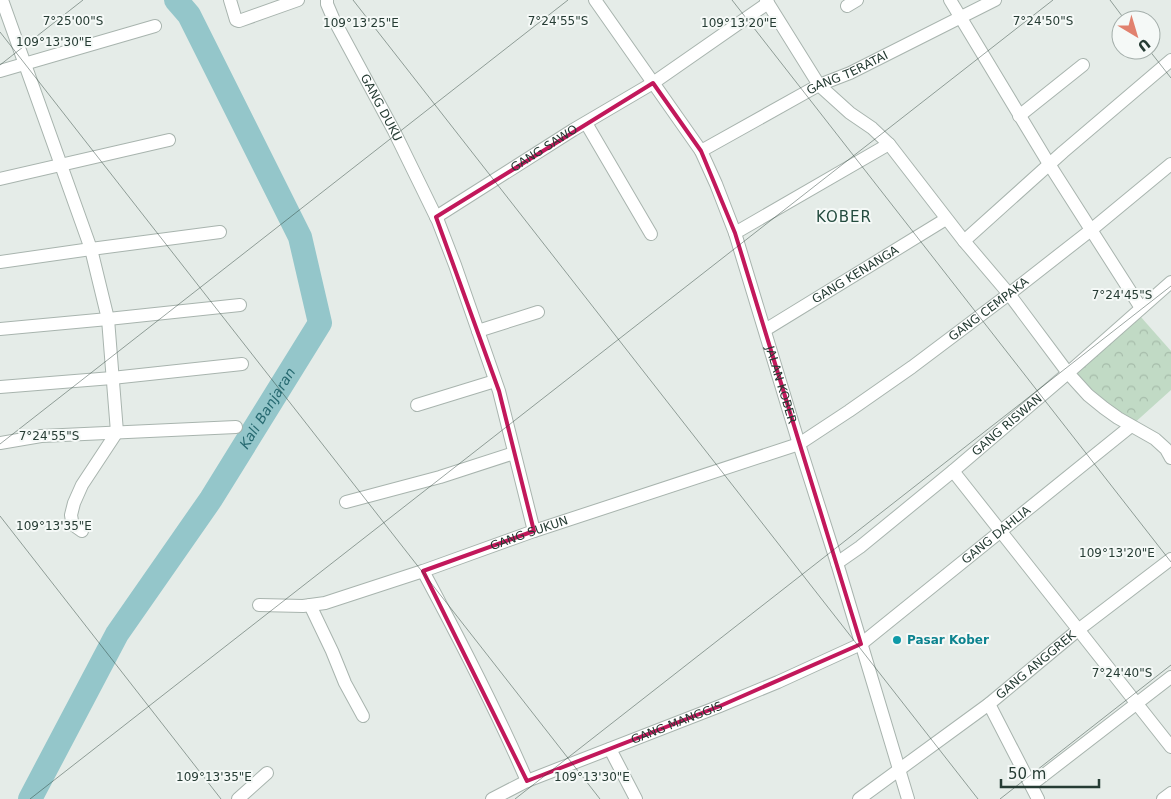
<svg xmlns="http://www.w3.org/2000/svg" width="1171" height="799" font-family="'DejaVu Sans',sans-serif">
	<style>
		.park { fill: url(#park-crowns) }
		.lines { fill: none; stroke-linecap: round; stroke-linejoin: round }
		.river { stroke: #94c6ca; stroke-width: 24 }
		.minor-casing { stroke: #a8b4ae; stroke-width: 14 }
		.minor { stroke: #fff; stroke-width: 12 }
		.marked { fill: none; stroke: #c2185b; stroke-width: 4; stroke-linejoin: round }
		.ticks { fill: none; stroke: #263c34; stroke-width: 1; stroke-opacity: 0.45 }
		.culture-dot { fill: #0f9aa8; stroke: #f5f9f7; stroke-width: 2 }
		.labels { text-anchor: middle; dominant-baseline: central; stroke-width: 4; stroke-linejoin: round; paint-order: stroke }
		.street-label { font-size: 12px; fill: #263c34; stroke: #f5f9f7 }
		.culture-label { font-size: 12px; font-weight: bold; fill: #0d838f; stroke: #f5f9f7; text-anchor: start }
		.water-label { font-size: 14px; font-style: italic; fill: #276a71; stroke: #f5f9f7 }
		.quarter-label { font-size: 15px; letter-spacing: 1px; fill: #244c3f; stroke: #f5f9f7 }
		.ticks-label { font-size: 12px; text-anchor: middle; fill: #263c34; stroke: #f5f9f7; stroke-width: 4; stroke-linejoin: round; paint-order: stroke }
	</style>
	<defs>
		<pattern id="park-crowns" width="20" height="18" patternUnits="userSpaceOnUse" patternTransform="scale(1.25)"><rect width="20" height="18" fill="#c1dac5"/><path d="M2 6a3 3 0 1 1 6 0M12 15a3 3 0 1 1 6 0" fill="none" stroke="#a6bcaa"/></pattern>
	</defs>
	<rect width="100%" height="100%" fill="#e5ece8"/>
	<polygon class="park" points="1140,316 1171,351 1171,390 1131,426 1071,370"/>
	<g class="lines">
		<path class="river" id="s1" d="M30,799L117,634L211,499L320,323L300,237L189,15L176,0"/>
		<defs>
			<g id="minor">
				<polyline points="2,0 91,249 108,319 117,432 82,485 74,503 71,515 72,521 75,526 82,531"/>
				<polyline points="230,0 236,20 239,21 298,0"/>
				<path id="s2" d="M327,0V4L333,18L394,131L438,221L455,265L499,391L534,531"/>
				<path id="s3" d="M595,0L701,151L716,184L735,233L799,444L837,563L908,799"/>
				<polyline points="766,0 819,85 850,113 872,128 889,144 964,241 1009,294 1068,373 1088,395 1104,408 1118,418 1155,439 1166,449 1171,458"/>
				<polyline points="950,0 1049,164 1141,308"/>
				<polyline points="847,6 857,0"/>
				<polyline points="0,71 155,26"/>
				<polyline points="1019,116 1083,65"/>
				<polyline points="586,123 651,234"/>
				<path id="s4" d="M701,151L819,85L850,73L995,0"/>
				<polyline points="0,179 169,140"/>
				<path id="s5" d="M436,217L573,130L653,83L768,3"/>
				<polyline points="735,233 889,144"/>
				<polyline points="964,241 1063,152 1171,60"/>
				<polyline points="0,262 91,249 220,232"/>
				<polyline points="0,329 108,319 240,305"/>
				<path id="s6" d="M765,330L946,219"/>
				<polyline points="478,331 538,312"/>
				<polyline points="0,387 112,378 242,364"/>
				<polyline points="417,405 495,381"/>
				<polyline points="0,443 41,436 236,427"/>
				<polyline points="953,471 1171,747"/>
				<polyline points="346,502 440,477 514,453"/>
				<path id="s7" d="M837,563L860,547L953,471L1068,373L1171,282"/>
				<path d="M423,571C460,640 496,709 527,781"/>
				<path id="s8" d="M259,605L303,606L325,603L423,571L534,531L799,444L849,411L912,367L1009,294L1091,230L1171,164"/>
				<polyline points="310,605 332,651 345,683 363,716"/>
				<polyline points="989,704 1038,799"/>
				<polyline points="610,749 636,799"/>
				<polyline points="1031,785 1171,677"/>
				<polyline points="238,799 267,773"/>
				<path id="s9" d="M492,799L527,781L720,706L778,682L861,644L1131,426"/>
				<path id="s10" d="M859,799L989,704L1078,630L1171,559"/>
				<polyline points="1163,799 1171,793"/>
			</g>
		</defs>
		<use href="#minor" class="minor-casing"/>
		<use href="#minor" class="minor"/>
	</g>
	<path class="marked" d="M653,83L701,151L735,233L861,644L720,706L527,781L423,571L534,531L499,391L436,217Z"/>
	<path class="ticks" d="M353,0L978,799M732,0L1171,562M1110,0L1125,20M0,32L600,799M1149,50L1171,78M0,65L83,0M0,444L568,0M0,516L221,799M30,799L1053,0M515,799L1171,286M1000,799L1171,665"/>
	<circle class="culture-dot" cx="897" cy="640" r="5"/>
	<g class="labels">
		<g class="street-label">
			<text stroke="none"><textPath href="#s4" startOffset="166">GANG TERATAI</textPath></text>
			<text stroke="none"><textPath href="#s2" startOffset="121">GANG DUKU</textPath></text>
			<text stroke="none"><textPath href="#s5" startOffset="128">GANG SAWO</textPath></text>
			<text stroke="none"><textPath href="#s6" startOffset="106">GANG KENANGA</textPath></text>
			<text stroke="none"><textPath href="#s8" startOffset="799">GANG CEMPAKA</textPath></text>
			<text stroke="none"><textPath href="#s3" startOffset="432">JALAN KOBER</textPath></text>
			<text stroke="none"><textPath href="#s7" startOffset="219">GANG RISWAN</textPath></text>
			<text stroke="none"><textPath href="#s8" startOffset="282">GANG SUKUN</textPath></text>
			<text stroke="none"><textPath href="#s9" startOffset="574">GANG DAHLIA</textPath></text>
			<text stroke="none"><textPath href="#s10" startOffset="222">GANG ANGGREK</textPath></text>
			<text stroke="none"><textPath href="#s9" startOffset="200">GANG MANGGIS</textPath></text>
		</g>
		<g class="culture-label">
			<text x="907" y="640">Pasar Kober</text>
		</g>
		<g class="water-label">
			<text stroke="none"><textPath href="#s1" startOffset="458">Kali Banjaran</textPath></text>
		</g>
		<g class="quarter-label">
			<text x="844" y="217">KOBER</text>
		</g>
	</g>
	<g class="ticks-label">
		<text x="73" y="25">7°25'00"S</text>
		<text x="558" y="25">7°24'55"S</text>
		<text x="1043" y="25">7°24'50"S</text>
		<text x="361" y="27">109°13'25"E</text>
		<text x="739" y="27">109°13'20"E</text>
		<text x="54" y="46">109°13'30"E</text>
		<text x="1122" y="299">7°24'45"S</text>
		<text x="49" y="440">7°24'55"S</text>
		<text x="54" y="530">109°13'35"E</text>
		<text x="1117" y="557">109°13'20"E</text>
		<text x="1122" y="677">7°24'40"S</text>
		<text x="214" y="781">109°13'35"E</text>
		<text x="592" y="781">109°13'30"E</text>
	</g>
	<g transform="translate(1136 35) rotate(142)"><circle r="24" fill="#f5f9f7" stroke="#a2ada9"/>
	<path d="M0-4L9 19L0 12L-9 19Z" fill="#e1816e"/>
	<text y="-8" font-size="14" font-weight="bold" text-anchor="middle" fill="#263c34">U</text>
	</g>
	<path d="M1001 779v8h98v-8" fill="none" stroke="#263c34" stroke-width="2.5"/>
	<text x="1008" y="779" font-size="15" fill="#263c34" stroke="#f5f9f7" stroke-width="4" paint-order="stroke">50 m</text>
</svg>
